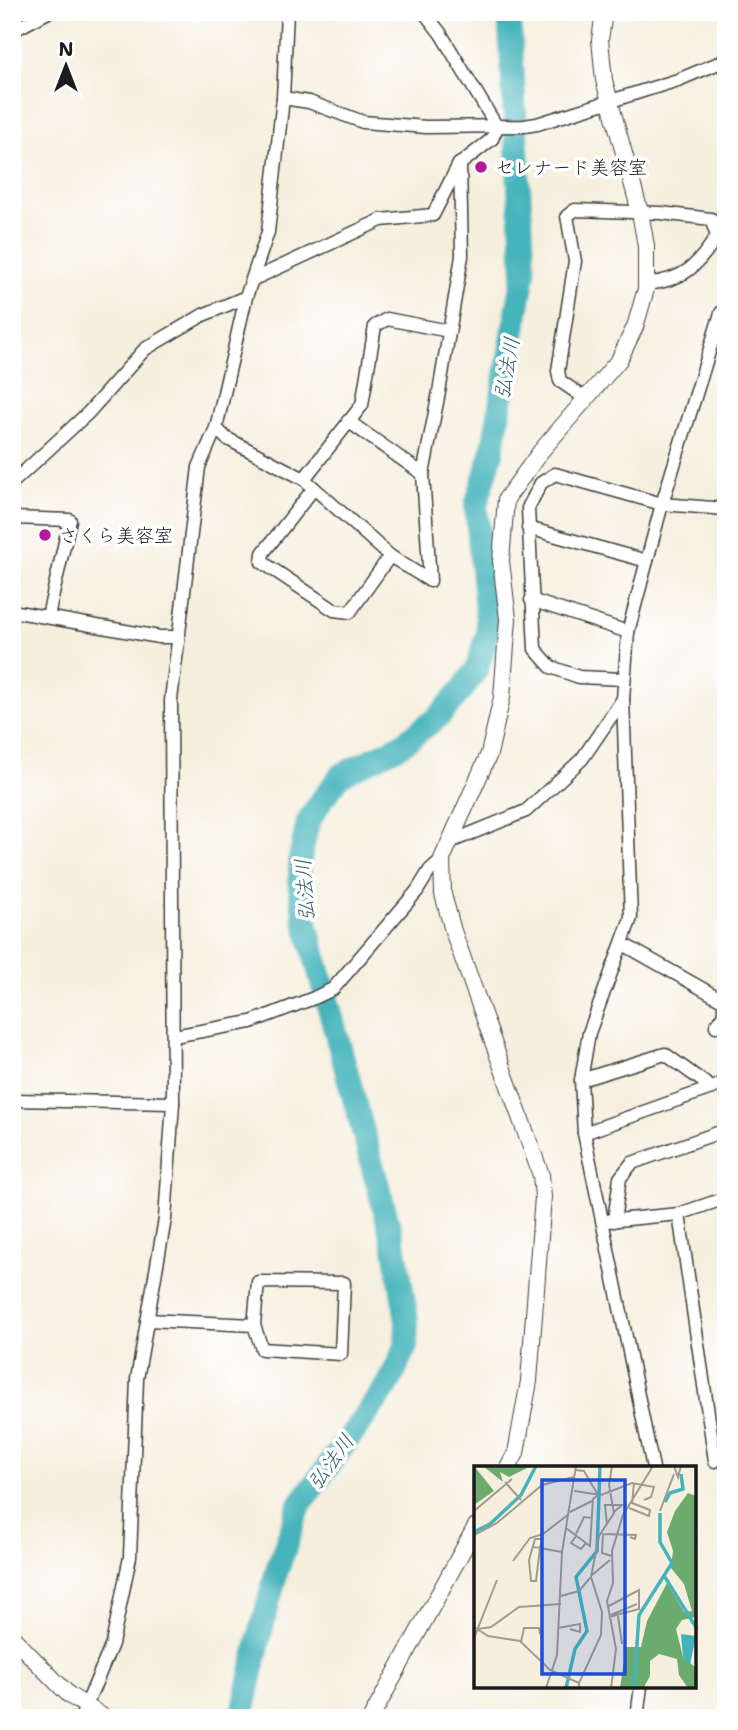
<svg xmlns="http://www.w3.org/2000/svg" width="738" height="1730" font-family="'Shantell Sans','Klee One',sans-serif">
	<style>
		.lines { fill: none; stroke-linecap: round; stroke-linejoin: round }
		.river { stroke: #44b4bb; stroke-width: 24 }
		.street-casing { stroke: #3d3c39; stroke-width: 15 }
		.secondary-casing { stroke: #3d3c39; stroke-width: 18 }
		.street { stroke: #fff; stroke-width: 12 }
		.secondary { stroke: #fff; stroke-width: 16 }
		.poi-dot { fill: #b5179e; stroke: #fff; stroke-width: 2.5 }
		.labels { text-anchor: middle; dominant-baseline: central; stroke-width: 7; stroke-linejoin: round; paint-order: stroke }
		.poi-label { font-size: 19px; fill: #1c1c1c; stroke: #fff; text-anchor: start }
		.water-label { font-size: 21px; font-style: italic; fill: #2e6064; stroke: #fff }
		.inset-river { fill: none; stroke: #44b4bb; stroke-width: 3.5 }
		.inset-road { fill: none; stroke: #9f9b90; stroke-width: 2 }
		.view { fill: #1d4ed8; fill-opacity: 0.15; stroke: #1d4ed8; stroke-width: 3.5 }
		.inset-edge { fill: none; stroke: #1c1c1c; stroke-width: 3.5 }
	</style>
	<rect width="100%" height="100%" fill="#fff"/>
	<filter id="ink" filterUnits="userSpaceOnUse"><feTurbulence type="fractalNoise" baseFrequency=".0143" numOctaves="2"/><feDisplacementMap in="SourceGraphic" scale="14" xChannelSelector="R" yChannelSelector="G"/><feConvolveMatrix kernelMatrix="1 2 1 2 8 2 1 2 1" color-interpolation-filters="sRGB"/></filter>
	<filter id="wash" filterUnits="userSpaceOnUse"><feTurbulence type="fractalNoise" baseFrequency=".00686" numOctaves="4" result="noise"/><feDisplacementMap in="SourceGraphic" scale="28" xChannelSelector="R" yChannelSelector="G"/><feGaussianBlur stdDeviation="1.57" result="paint"/><feColorMatrix in="noise" values="0 0 0 0 0 0 0 0 0 0 0 0 0 0 0 0 0 1.4 0 .05"/><feComposite in="paint" operator="in"/></filter>
	<g filter="url(#wash)">
		<rect width="100%" height="100%" fill="#f6efde"/>
		<g class="lines">
			<polyline class="river" points="242,1718 260,1635 277,1570 300,1504 388,1385 406,1346 407,1321 395,1248 305,920 300,887 300,859 308,822 321,801 341,775 401,745 437,718 462,690 477,669 488,631 476,505 492,453 524,273 509,12"/>
		</g>
	</g>
	<g filter="url(#ink)">
		<g class="lines">
			<defs>
				<g id="street">
					<polyline points="12,31 48,12"/>
					<polyline points="283,98 309,102 363,122 426,127 524,126 537,124 678,80 726,60"/>
					<polyline points="254,279 381,220 433,215 459,164"/>
					<path d="M585,398L560,381L558,371L575,261L567,216L575,210L661,213L711,219L717,236C697,267 684,280 646,284"/>
					<polyline points="348,421 423,474"/>
					<polyline points="216,428 226,438 304,479 390,556 430,581 423,474 439,392 462,256 460,164 492,139 497,127 441,34 424,12"/>
					<polyline points="304,479 362,405 375,326 387,319 449,331"/>
					<polyline points="12,483 88,413 145,349 203,315 246,297"/>
					<polyline points="314,488 263,553 262,562 334,610 350,612 390,556"/>
					<polyline points="12,518 70,520 48,616"/>
					<polyline points="528,528 647,561"/>
					<polyline points="531,600 628,632"/>
					<polyline points="12,611 159,637 178,637"/>
					<polyline points="624,679 579,677 551,667 535,649 528,508 541,483 555,474 662,504 726,509"/>
					<polyline points="450,842 526,811 582,759 623,699"/>
					<polyline points="623,944 724,1001 724,1014 716,1026"/>
					<polyline points="174,1036 251,1022 314,998 333,989 417,891 430,870 442,859"/>
					<polyline points="581,1080 665,1054 712,1088"/>
					<polyline points="12,1100 173,1103"/>
					<polyline points="584,1133 720,1085 726,1079"/>
					<polyline points="679,1214 715,1461"/>
					<polyline points="607,1221 679,1214 726,1198"/>
					<polyline points="614,1221 620,1178 632,1163 726,1130"/>
					<polyline points="147,1320 254,1325 258,1282 344,1283 341,1354 262,1349 254,1325"/>
					<polyline points="653,1468 584,1133 581,1080 589,1033 631,918 623,699 628,632 662,504 721,313 726,307"/>
					<polyline points="81,1718 112,1644 130,1557 137,1379 165,1219 173,1103 171,700 199,467 216,428 246,297 268,232 283,98 287,12"/>
					<polyline points="637,1718 641,1686"/>
				</g>
				<g id="secondary">
					<polyline points="508,1468 516,1453 529,1381 543,1197 541,1175 453,931 443,894 442,859 489,754 502,697 508,619 501,561 506,499 541,451 619,360 635,327 646,289 646,246 640,212 604,80 600,40 604,12"/>
					<polyline points="12,1637 69,1695 105,1718"/>
					<polyline points="371,1718 476,1526"/>
				</g>
			</defs>
			<use href="#street" class="street-casing"/>
			<use href="#secondary" class="secondary-casing"/>
			<use href="#street" class="street"/>
			<use href="#secondary" class="secondary"/>
		</g>
	</g>
	<g class="poi-dot">
		<circle cx="481" cy="167" r="7"/>
		<circle cx="45" cy="535" r="7"/>
	</g>
	<g class="labels">
		<g class="poi-label">
			<text x="495" y="167">セレナード美容室</text>
			<text x="59" y="535">さくら美容室</text>
		</g>
		<g class="water-label">
			<text transform="translate(507 368) rotate(-80)">弘法川</text>
			<text transform="translate(305 890) rotate(-94)">弘法川</text>
			<text transform="translate(331 1462) rotate(-54)">弘法川</text>
		</g>
	</g>
	<g transform="translate(474 1466)">
		<rect width="222" height="222" fill="#f6efde"/>
		<path d="M0,0L20,25L0,39ZM9,0H57L35,11L26,6L29,16ZM214,27L222,30V151L208,154L202,163L209,191L222,202V222H214L205,209L203,193L185,188L176,195V210L170,221L146,222L152,181H167L173,155L193,117L210,146L218,145L210,118L197,102L199,85L193,66L201,45Z" fill="#6bab6e"/>
		<path d="M207,168L222,170L216,199L209,191Z" fill="#44b4bb"/>
		<path class="inset-river" d="M191,36L196,27L209,23L207,8M0,66L16,58L47,29L62,0M191,111L223,163M92,222L101,183L113,165L102,111L123,85L126,0M160,222L165,149L198,97L186,76V47"/>
		<path class="inset-road" d="M200,0L204,11L207,0M31,16L47,34M100,25L127,29L158,17L180,21L177,31L170,34M158,38L160,17M155,42L175,50L176,44L158,37M0,45L38,13M186,45L200,8M96,46L118,35M133,59L131,39H148L140,46M92,62L116,80L119,33L124,29L110,5L101,4M102,68L110,51L118,52M0,69L23,57L68,19L100,11M103,69L97,77L107,83L112,77M59,81L66,82L68,73H61L55,94L57,115H62L66,82L88,86M138,90L128,87L129,68L162,69L161,73L156,71M39,95L56,72L69,68L95,48M118,109L136,94M87,130L105,125L116,112M133,141L165,124V143L135,151M137,149L163,138M144,150L148,178M0,161L14,170L46,175L76,204L105,217V222M84,162L106,158V166L96,163M4,163L17,161L45,141L87,138M0,172L23,114M47,176L50,162H65L66,168M105,217L127,169L128,146L117,111L125,70L140,47L135,19L138,0M72,222L83,189L88,86L102,0M137,222L142,183L133,135L139,117L138,85L149,49L179,0"/>
		<path class="view" d="M68,14H151V208H68Z"/>
		<rect width="222" height="222" class="inset-edge"/>
	</g>
	<rect width="738" height="1730" fill="none" stroke="#fff" stroke-width="42"/>
	<g transform="translate(66 66)" stroke="#ffffff" stroke-width="5" paint-order="stroke">
	<path d="M0-5L12 26L0 18L-12 26Z" fill="#1c1c1c"/>
	<text y="-10" font-size="19" font-weight="bold" text-anchor="middle" fill="#1c1c1c">N</text>
	</g>
</svg>
